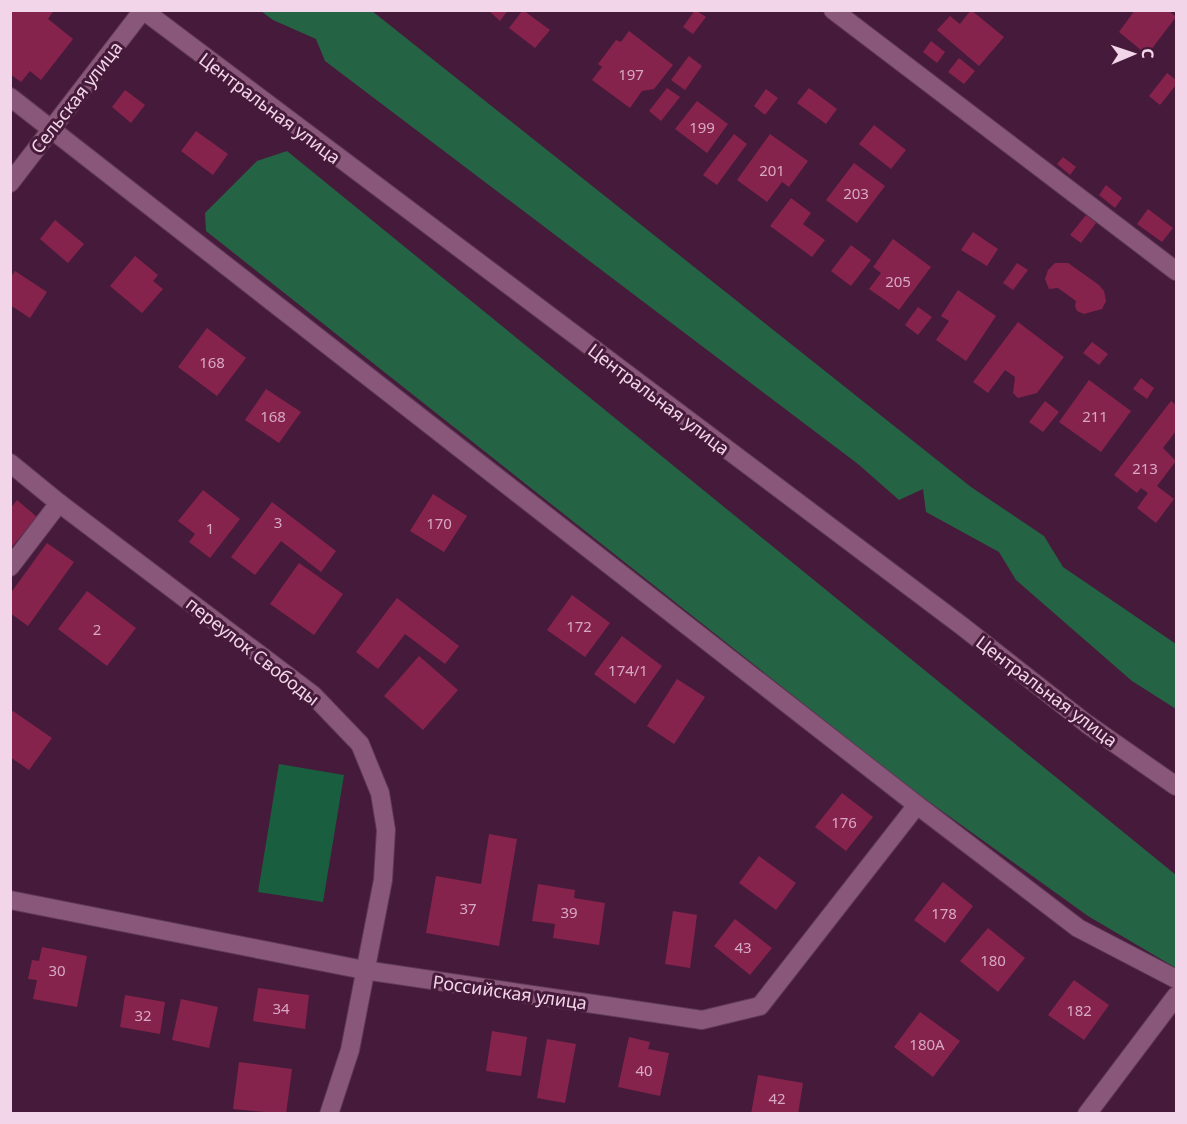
<svg xmlns="http://www.w3.org/2000/svg" width="1187" height="1124" font-family="'Noto Sans',sans-serif">
	<style>
		.green { fill: #195f3f }
		.forest { fill: #246445 }
		.building { fill: #86234d }
		.lines { fill: none; stroke-linecap: round; stroke-linejoin: round }
		.minor-casing { stroke: #5f3955; stroke-width: 20 }
		.minor { stroke: #89577a; stroke-width: 18 }
		.labels { text-anchor: middle; dominant-baseline: central; stroke-width: 6; stroke-linejoin: round; paint-order: stroke }
		.number-label { font-size: 15px; fill: #d7a8c1 }
		.street-label { font-size: 18px; fill: #f2d5e8; stroke: #461a3a }
	</style>
	<rect width="100%" height="100%" fill="#461a3a"/>
	<polygon class="green" points="279,764 344,775 323,902 258,892"/>
	<g class="forest">
		<polygon points="261,11 372,11 971,487 1044,536 1063,567 1176,644 1176,709 1132,681 1016,580 999,552 926,512 923,489 899,500 858,464 325,61 316,39 273,20"/>
		<polygon points="287,151 1176,875 1176,968 1088,916 910,788 206,231 205,213 257,161"/>
	</g>
	<g class="building">
		<polygon points="10,10 54,10 48,19 73,39 41,80 30,71 21,82 10,74"/>
		<polygon points="488,10 508,10 500,21"/>
		<polygon points="523,10 550,30 535,48 509,28"/>
		<polygon points="695,10 706,17 693,34 683,27"/>
		<polygon points="971,10 1004,37 979,66 937,30 950,16 960,24"/>
		<polygon points="1135,10 1168,10 1176,17 1147,55 1119,32"/>
		<polygon points="629,31 673,65 654,89 642,91 630,108 592,80 602,67 598,64 616,40 621,42"/>
		<polygon points="931,41 945,52 937,63 923,52"/>
		<polygon points="689,56 702,66 685,90 671,80"/>
		<polygon points="959,58 975,71 964,84 948,72"/>
		<polygon points="1167,73 1176,80 1176,85 1160,105 1149,96"/>
		<polygon points="667,88 680,97 661,121 649,111"/>
		<polygon points="809,88 837,109 826,124 797,103"/>
		<polygon points="766,89 778,98 765,115 754,106"/>
		<polygon points="125,90 145,105 131,123 112,107"/>
		<polygon points="697,101 728,124 707,153 675,129"/>
		<polygon points="874,125 906,150 891,169 859,144"/>
		<polygon points="196,131 228,154 213,175 181,151"/>
		<polygon points="734,134 747,144 717,185 703,175"/>
		<polygon points="770,134 808,161 789,187 782,182 767,202 737,180"/>
		<polygon points="1063,157 1076,167 1070,175 1057,164"/>
		<polygon points="854,163 885,186 857,223 826,200"/>
		<polygon points="1106,185 1122,198 1115,208 1099,195"/>
		<polygon points="791,198 811,213 803,224 825,240 812,257 770,226"/>
		<polygon points="1148,209 1173,228 1162,242 1137,224"/>
		<polygon points="1086,215 1096,223 1081,243 1070,235"/>
		<polygon points="55,220 84,244 68,263 40,239"/>
		<polygon points="973,232 998,249 987,266 961,250"/>
		<polygon points="893,239 931,267 899,310 869,289 881,273 873,267"/>
		<polygon points="851,245 871,260 851,286 831,271"/>
		<polygon points="135,256 158,275 153,281 163,289 142,313 110,286"/>
		<polygon points="1017,263 1028,270 1013,290 1003,283"/>
		<polygon points="1055,263 1068,263 1099,285 1104,291 1106,301 1102,309 1084,314 1077,311 1075,306 1076,301 1058,288 1049,289 1045,279 1048,270"/>
		<polygon points="15,271 47,292 30,318 10,305 10,278"/>
		<polygon points="958,290 996,316 966,361 936,340 949,321 941,316"/>
		<polygon points="918,307 932,317 918,335 905,325"/>
		<polygon points="1018,322 1064,357 1037,393 1018,398 1013,393 1015,377 1005,370 988,393 973,382"/>
		<polygon points="207,328 246,358 217,396 178,367"/>
		<polygon points="1092,342 1108,354 1099,365 1083,353"/>
		<polygon points="1141,378 1154,388 1147,399 1133,389"/>
		<polygon points="1089,380 1131,411 1101,452 1059,422"/>
		<polygon points="266,389 301,412 279,443 245,420"/>
		<polygon points="1045,401 1059,412 1043,432 1029,422"/>
		<polygon points="1171,401 1176,405 1176,431 1163,448 1176,461 1157,486 1174,499 1156,523 1137,508 1148,493 1141,488 1137,493 1114,475"/>
		<polygon points="203,490 240,519 210,558 189,542 195,534 178,521"/>
		<polygon points="433,494 467,516 444,552 410,531"/>
		<polygon points="17,500 37,517 10,549 10,509"/>
		<polygon points="272,502 336,551 321,572 281,541 255,575 231,557"/>
		<polygon points="47,543 74,562 28,626 10,613 10,594"/>
		<polygon points="299,563 343,594 314,635 270,604"/>
		<polygon points="87,591 136,628 107,666 58,629"/>
		<polygon points="572,595 610,623 585,657 547,630"/>
		<polygon points="397,598 459,646 445,664 405,634 378,669 356,652"/>
		<polygon points="622,636 662,666 635,704 594,674"/>
		<polygon points="419,656 458,690 423,730 384,696"/>
		<polygon points="677,679 705,697 674,744 647,726"/>
		<polygon points="13,711 52,738 29,770 10,757 10,714"/>
		<polygon points="842,793 873,817 846,851 815,827"/>
		<polygon points="489,834 517,839 499,946 426,933 436,876 481,884"/>
		<polygon points="759,856 796,883 776,910 739,883"/>
		<polygon points="943,882 973,906 945,943 914,920"/>
		<polygon points="538,884 575,890 574,898 605,903 599,945 553,938 555,924 532,921"/>
		<polygon points="673,911 697,915 690,968 665,964"/>
		<polygon points="735,919 772,948 750,975 714,946"/>
		<polygon points="988,928 1025,958 998,992 960,961"/>
		<polygon points="42,947 87,956 77,1007 33,999 37,980 28,979 32,960 39,961"/>
		<polygon points="1074,980 1109,1005 1084,1040 1048,1015"/>
		<polygon points="258,988 309,995 305,1029 253,1021"/>
		<polygon points="125,995 165,1002 160,1034 120,1027"/>
		<polygon points="181,999 218,1007 209,1048 172,1040"/>
		<polygon points="920,1012 960,1041 933,1077 894,1047"/>
		<polygon points="492,1031 527,1037 521,1076 486,1071"/>
		<polygon points="629,1037 650,1042 648,1049 669,1053 660,1096 618,1087"/>
		<polygon points="547,1039 576,1044 565,1103 537,1098"/>
		<polygon points="239,1062 292,1069 286,1114 233,1109"/>
		<polygon points="758,1075 803,1083 798,1114 751,1114"/>
	</g>
	<g class="lines">
		<defs>
			<g id="minor">
				<polyline points="143,10 962,626 1087,724 1176,786"/>
				<polyline points="833,10 1176,271"/>
				<polyline points="10,97 917,805 1078,928 1176,979"/>
				<polyline points="10,183 143,10"/>
				<polyline points="10,463 59,503 313,695 360,744 380,793 386,830 383,880 350,1050 329,1114"/>
				<polyline points="10,567 59,503"/>
				<polyline points="10,900 364,970 702,1020 760,1006 917,805"/>
				<polyline points="1087,1114 1176,996"/>
			</g>
		</defs>
		<use href="#minor" class="minor-casing"/>
		<use href="#minor" class="minor"/>
	</g>
	<g class="labels">
		<g class="number-label">
			<text x="631" y="74">197</text>
			<text x="702" y="127">199</text>
			<text x="772" y="170">201</text>
			<text x="856" y="193">203</text>
			<text x="898" y="281">205</text>
			<text x="212" y="362">168</text>
			<text x="273" y="416">168</text>
			<text x="1095" y="416">211</text>
			<text x="1145" y="468">213</text>
			<text x="278" y="522">3</text>
			<text x="439" y="523">170</text>
			<text x="210" y="528">1</text>
			<text x="579" y="626">172</text>
			<text x="97" y="629">2</text>
			<text x="628" y="670">174/1</text>
			<text x="844" y="822">176</text>
			<text x="468" y="908">37</text>
			<text x="569" y="912">39</text>
			<text x="944" y="913">178</text>
			<text x="743" y="947">43</text>
			<text x="993" y="960">180</text>
			<text x="57" y="970">30</text>
			<text x="281" y="1008">34</text>
			<text x="1079" y="1010">182</text>
			<text x="143" y="1015">32</text>
			<text x="927" y="1044">180А</text>
			<text x="644" y="1070">40</text>
			<text x="777" y="1098">42</text>
		</g>
		<g class="street-label">
			<text transform="translate(76 97) rotate(-52)">Сельская улица</text>
			<text transform="translate(270 108) rotate(37)">Центральная улица</text>
			<text transform="translate(659 399) rotate(37)">Центральная улица</text>
			<text transform="translate(253 651) rotate(38)">переулок Свободы</text>
			<text transform="translate(1047 691) rotate(37)">Центральная улица</text>
			<text transform="translate(510 992) rotate(8)">Российская улица</text>
		</g>
	</g>
	<rect width="1187" height="1124" fill="none" stroke="#f2d5e8" stroke-width="24"/>
	<g transform="translate(1133 54) rotate(88)" stroke="#461a3a" stroke-width="4.5" paint-order="stroke">
	<path d="M0-4.5L10 22L0 15L-10 22Z" fill="#f2d5e8"/>
	<text y="-9" font-size="16" font-weight="bold" text-anchor="middle" fill="#f2d5e8">С</text>
	</g>
</svg>
